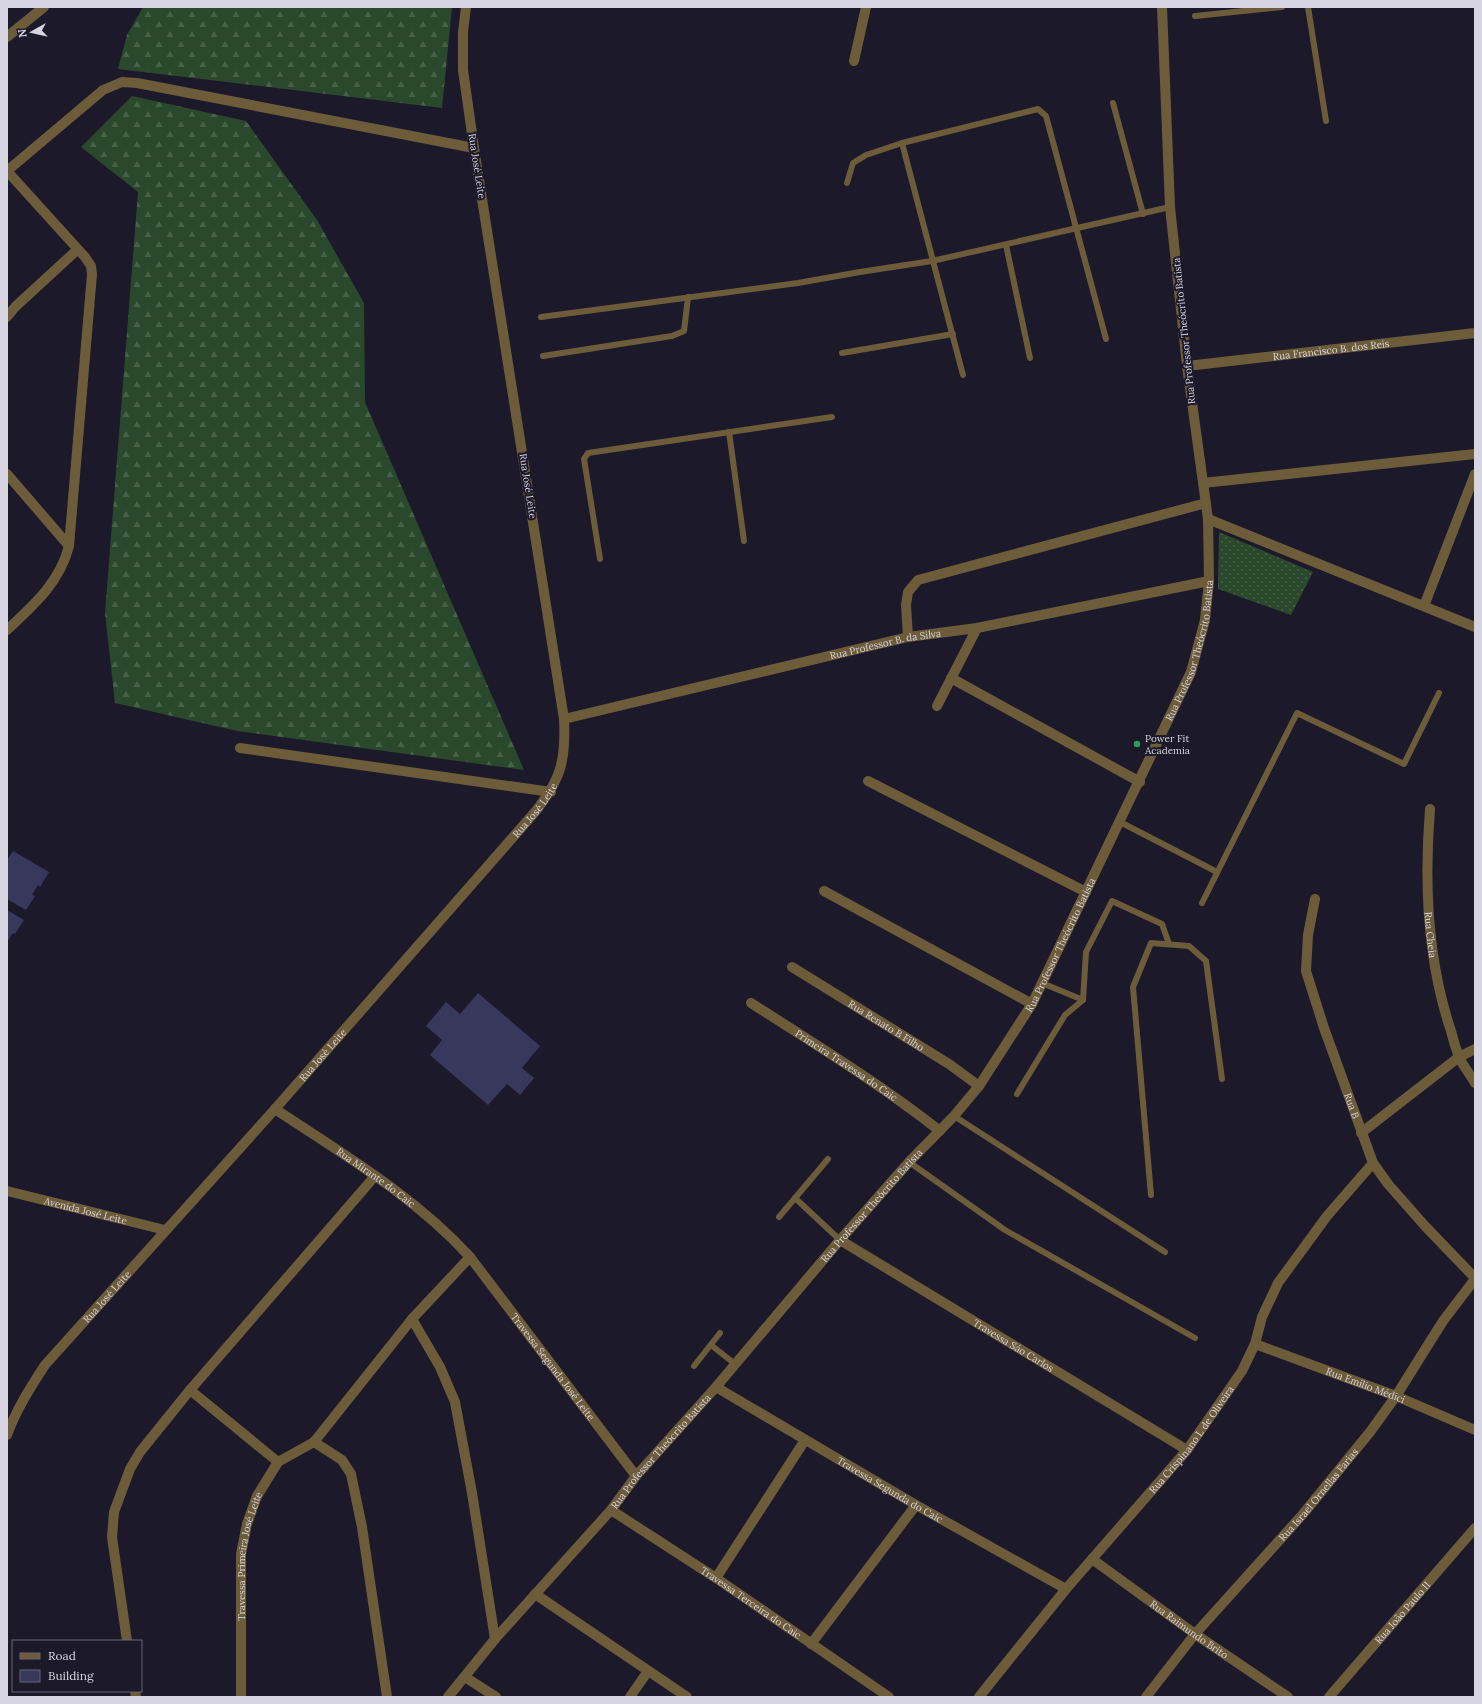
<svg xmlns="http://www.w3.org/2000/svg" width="1482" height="1704" font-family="Lora,serif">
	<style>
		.grass { fill: url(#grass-dots) }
		.forest { fill: url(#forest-firs) }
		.building { fill: #38385c }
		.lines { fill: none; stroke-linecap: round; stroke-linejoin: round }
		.service { stroke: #6d5c3a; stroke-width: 6 }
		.minor { stroke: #6d5c3a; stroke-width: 10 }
		.leisure-dot { fill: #2e9e5b; stroke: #1c192a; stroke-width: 1.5 }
		.labels { text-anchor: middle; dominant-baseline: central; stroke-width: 4; stroke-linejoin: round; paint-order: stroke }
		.street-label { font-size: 10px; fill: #d7d5e1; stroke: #1c192a }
		.poi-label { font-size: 10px; fill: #d7d5e1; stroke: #1c192a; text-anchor: start }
	</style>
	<defs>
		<pattern id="grass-dots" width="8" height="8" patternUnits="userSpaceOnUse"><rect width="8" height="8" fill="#2a482c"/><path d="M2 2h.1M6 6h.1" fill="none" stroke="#48624a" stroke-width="1.8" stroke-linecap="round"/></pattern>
		<pattern id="forest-firs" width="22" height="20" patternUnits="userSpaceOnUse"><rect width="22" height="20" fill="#2a482c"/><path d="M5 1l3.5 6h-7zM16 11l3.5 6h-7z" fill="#48624a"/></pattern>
	</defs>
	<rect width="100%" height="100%" fill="#1c192a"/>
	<polygon class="grass" points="1219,532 1313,572 1291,615 1218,589"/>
	<g class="forest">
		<polygon points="143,7 452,7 442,108 118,69 127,35"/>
		<polygon points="132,96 246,121 317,220 364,303 365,402 524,770 237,731 115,703 105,613 138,192 81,147"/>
	</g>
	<g class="building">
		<polygon points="13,851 49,872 40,887 38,885 32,895 35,896 26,910 7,899 7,860"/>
		<polygon points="7,910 24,920 15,934 13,933 7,942"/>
		<polygon points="478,993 540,1046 522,1068 534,1078 520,1095 507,1084 488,1105 430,1055 442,1040 426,1026 446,1002 460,1014"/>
	</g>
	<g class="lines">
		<g class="service">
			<polyline points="1308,7 1326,121"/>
			<polyline points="1195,16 1282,7"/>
			<polyline points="1113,103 1143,214"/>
			<polyline points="902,143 963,375"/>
			<polyline points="847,183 853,163 866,155 902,143 1038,109 1046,116 1106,339"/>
			<polyline points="1006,245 1030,358"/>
			<polyline points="541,317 798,283 860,272 932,261 1170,207"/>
			<polyline points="842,353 953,334"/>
			<polyline points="543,356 672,336 684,331 688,297"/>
			<polyline points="729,432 744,541"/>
			<polyline points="600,559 584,459 588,453 832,417"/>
			<polyline points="1120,822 1217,872"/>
			<polyline points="1202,903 1297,713 1404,764 1439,693"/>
			<polyline points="1042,983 1083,1000"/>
			<polyline points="1017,1094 1065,1015 1083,1000 1086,952 1112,901 1162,924 1169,944"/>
			<polyline points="954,1116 1165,1252"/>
			<polyline points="909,1162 1005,1230 1195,1338"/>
			<polyline points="1151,1195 1133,987 1151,943 1189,946 1206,961 1222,1079"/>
			<polyline points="795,1198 840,1240"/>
			<polyline points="779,1217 828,1159"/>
			<polyline points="711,1345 735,1364"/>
			<polyline points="694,1366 720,1333"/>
		</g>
		<g class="minor">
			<polyline points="7,37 44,7"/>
			<polyline points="854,61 866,7"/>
			<path d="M7,171L85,257L91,266L92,274L69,546C60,582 34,605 7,630"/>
			<polyline points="7,171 103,90 122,82 137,83 474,148"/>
			<polyline points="7,317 15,307 77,250"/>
			<path id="s1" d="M1187,366L1475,333"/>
			<polyline points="7,474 69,546"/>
			<polyline points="1203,483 1475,454"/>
			<polyline points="1208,519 1475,627"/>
			<polyline points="1424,606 1475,474"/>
			<polyline points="908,637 906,605 908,592 918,580 1206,503"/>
			<polyline points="951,678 1140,782"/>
			<polyline points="937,706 977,628"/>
			<path id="s2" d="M564,719L908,637L977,628L1209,581"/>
			<polyline points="240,748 551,792"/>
			<polyline points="868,781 1086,892"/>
			<path id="s3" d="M1430,809C1424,883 1427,960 1451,1031C1453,1039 1456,1049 1459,1057C1463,1066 1470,1074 1475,1083"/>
			<polyline points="824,891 1032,1004"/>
			<path id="s4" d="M1315,899L1308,935L1306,971L1324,1028L1373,1163L1388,1184L1425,1226L1475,1278"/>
			<path id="s5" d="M792,967L949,1064L979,1086"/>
			<path id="s6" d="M751,1003C815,1044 880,1084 940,1131"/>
			<path id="s7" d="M275,1109C343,1154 414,1196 470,1257L636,1476"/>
			<polyline points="1361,1133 1459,1057 1475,1049"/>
			<path id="s8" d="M7,1191L165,1230"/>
			<path id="s9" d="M840,1240L1187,1450"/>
			<polyline points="412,1319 440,1367 455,1402 472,1493 495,1639"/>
			<path id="s10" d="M1255,1344L1396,1396L1475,1430"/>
			<path id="s11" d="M716,1387L916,1505L1066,1589"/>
			<polyline points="190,1390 278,1462"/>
			<path id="s12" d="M7,1435C16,1410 30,1388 45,1365L275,1109L535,812C561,779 566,761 564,719L474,148L463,70V32L466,7"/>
			<polyline points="314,1442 342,1460 351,1474 362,1527 387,1697"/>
			<path id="s13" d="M611,1510L716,1578L889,1697"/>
			<path id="s14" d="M1092,1559L1195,1634L1288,1697"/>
			<polyline points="716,1578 805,1440"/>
			<polyline points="535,1594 687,1697"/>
			<polyline points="127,1641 112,1537 114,1512 130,1469 140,1452 190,1390 375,1176"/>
			<polyline points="811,1644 916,1505"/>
			<polyline points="465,1677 496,1697"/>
			<polyline points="135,1691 136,1697"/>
			<path id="s15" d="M241,1697V1554L247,1524L257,1496L278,1462L314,1442L412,1319L470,1257"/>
			<path id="s16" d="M448,1697L495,1639L611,1510L636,1476L716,1387L840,1240L909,1162L954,1116L979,1086L1032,1004L1191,672L1205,620L1209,581L1208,519L1187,366L1170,207L1162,7"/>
			<polyline points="630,1697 648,1671"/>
			<path id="s17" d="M979,1697L1066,1589L1187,1450L1242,1371L1255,1344L1262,1317L1278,1283L1327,1216L1373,1163"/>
			<path id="s18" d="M1146,1697L1195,1634L1303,1514L1370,1432L1396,1396L1443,1321L1475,1279"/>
			<path id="s19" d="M1329,1697L1475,1528"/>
		</g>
	</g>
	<circle class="leisure-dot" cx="1137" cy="744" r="4"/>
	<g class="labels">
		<g class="street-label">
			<text transform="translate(477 166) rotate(81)">Rua José Leite</text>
			<text transform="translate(1184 331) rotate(-96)">Rua Professor Theócrito Batista</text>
			<text stroke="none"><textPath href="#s1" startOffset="145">Rua Francisco B. dos Reis</textPath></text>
			<text transform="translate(528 486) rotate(81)">Rua José Leite</text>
			<text stroke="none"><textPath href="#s2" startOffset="330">Rua Professor B. da Silva</textPath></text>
			<text stroke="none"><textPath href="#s16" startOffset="1296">Rua Professor Theócrito Batista</textPath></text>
			<text stroke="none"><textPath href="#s12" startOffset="820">Rua José Leite</textPath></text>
			<text stroke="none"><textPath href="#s3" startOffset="126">Rua Cheia</textPath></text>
			<text stroke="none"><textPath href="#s16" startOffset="973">Rua Professor Theócrito Batista</textPath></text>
			<text stroke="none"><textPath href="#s5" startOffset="111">Rua Renato B Filho</textPath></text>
			<text stroke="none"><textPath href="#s12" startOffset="496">Rua José Leite</textPath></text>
			<text stroke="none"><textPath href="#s6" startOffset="114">Primeira Travessa do Caic</textPath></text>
			<text stroke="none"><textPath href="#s4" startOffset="215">Rua B</textPath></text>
			<text stroke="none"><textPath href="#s7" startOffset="122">Rua Mirante do Caic</textPath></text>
			<text stroke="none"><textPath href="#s16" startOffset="649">Rua Professor Theócrito Batista</textPath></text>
			<text stroke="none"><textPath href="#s8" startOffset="81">Avenida José Leite</textPath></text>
			<text stroke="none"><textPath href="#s12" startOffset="172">Rua José Leite</textPath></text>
			<text stroke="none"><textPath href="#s9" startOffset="203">Travessa Sáo Carlos</textPath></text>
			<text stroke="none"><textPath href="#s7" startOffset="383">Travessa Segunda José Leite</textPath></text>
			<text stroke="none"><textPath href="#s10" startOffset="118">Rua Emílio Médici</textPath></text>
			<text stroke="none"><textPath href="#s17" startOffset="334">Rua Crispinano L de Oliveira</textPath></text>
			<text stroke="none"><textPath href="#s16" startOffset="325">Rua Professor Theócrito Batista</textPath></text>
			<text stroke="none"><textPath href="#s11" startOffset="202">Travessa Segunda do Caic</textPath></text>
			<text stroke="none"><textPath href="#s18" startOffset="266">Rua Israel Ornellas Farias</textPath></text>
			<text stroke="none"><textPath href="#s15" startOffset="142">Travessa Primeira José Leite</textPath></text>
			<text stroke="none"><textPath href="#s13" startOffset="168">Travessa Terceira do Caic</textPath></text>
			<text stroke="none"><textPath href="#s19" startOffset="112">Rua João Paulo II</textPath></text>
			<text stroke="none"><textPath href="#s14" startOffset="120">Rua Raimundo Brito</textPath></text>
		</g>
		<g class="poi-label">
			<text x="1145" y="738">Power Fit<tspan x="1145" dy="12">Academia</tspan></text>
		</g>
	</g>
	<rect width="1482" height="1704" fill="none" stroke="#d7d5e1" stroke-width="16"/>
	<rect x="12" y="1640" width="130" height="52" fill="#1c192a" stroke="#676473"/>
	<rect x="20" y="1653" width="20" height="6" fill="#6d5c3a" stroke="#676473"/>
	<text x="48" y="1660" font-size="12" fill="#d7d5e1">Road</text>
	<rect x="20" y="1670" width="20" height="12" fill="#38385c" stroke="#676473"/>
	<text x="48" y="1680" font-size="12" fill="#d7d5e1">Building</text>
	<g transform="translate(32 32) rotate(262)" stroke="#1c192a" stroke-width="3" paint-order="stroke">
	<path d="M0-3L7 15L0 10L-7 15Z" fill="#d7d5e1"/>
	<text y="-6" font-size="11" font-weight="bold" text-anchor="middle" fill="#d7d5e1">N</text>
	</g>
</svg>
